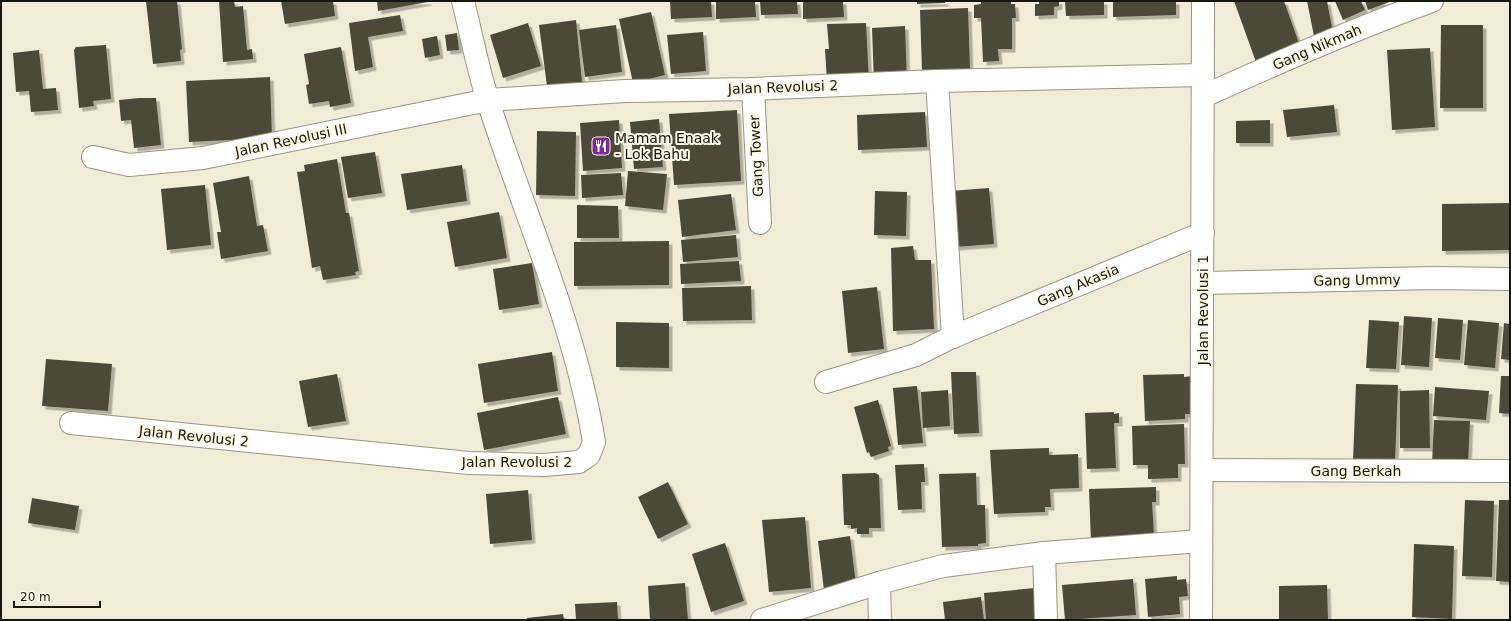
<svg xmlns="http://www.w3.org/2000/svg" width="1511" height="621" font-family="'DejaVu Sans',sans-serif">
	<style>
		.building { fill: #4c4938; filter: url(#shadow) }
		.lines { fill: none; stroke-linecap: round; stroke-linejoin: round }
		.street-casing { stroke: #989582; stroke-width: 24 }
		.street { stroke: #fff; stroke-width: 22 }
		.labels { text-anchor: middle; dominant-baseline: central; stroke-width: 4; stroke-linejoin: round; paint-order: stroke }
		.street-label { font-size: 14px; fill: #16150e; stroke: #fdf9e4 }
		.poi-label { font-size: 14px; fill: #16150e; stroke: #fdf9e4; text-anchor: start }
	</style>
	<defs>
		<filter id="shadow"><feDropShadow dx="3.5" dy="3.5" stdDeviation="0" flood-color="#0004"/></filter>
	</defs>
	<rect width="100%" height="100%" fill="#f0ecd7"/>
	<g class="building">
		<polygon points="146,1 177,1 182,49 180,50 181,61 153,64"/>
		<polygon points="219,1 234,1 235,7 243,6 247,50 252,49 253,59 223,62"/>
		<polygon points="281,1 333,1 335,16 285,24"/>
		<polygon points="377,1 428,1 428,2 378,11"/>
		<polygon points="670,1 711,1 712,17 671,19"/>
		<polygon points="716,1 755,1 756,17 716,19"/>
		<polygon points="760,1 797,1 798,14 761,15"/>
		<polygon points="803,1 843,1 844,17 803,19"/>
		<polygon points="917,1 945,1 945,3 917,4"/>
		<polygon points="1011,1 1011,4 1015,4 1016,18 1012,18 1012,49 998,49 999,61 983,62 981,18 974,18 974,5 981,4 981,2"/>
		<polygon points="1039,1 1059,1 1059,6 1054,7 1054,15 1035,16 1035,4 1039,4"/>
		<polygon points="1065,1 1104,1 1104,15 1066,16"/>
		<polygon points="1113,1 1176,1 1176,15 1113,17"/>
		<polygon points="1234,1 1284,1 1300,46 1256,62"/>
		<polygon points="1307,1 1327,1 1334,38 1315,41"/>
		<polygon points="1335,1 1361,1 1365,10 1343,20"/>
		<polygon points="1365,1 1392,1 1368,10"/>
		<polygon points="968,8 970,69 922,71 920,10"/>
		<polygon points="651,12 665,75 633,83 619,19"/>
		<polygon points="400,15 403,31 368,37 373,67 355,71 349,23"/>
		<polygon points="576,20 582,82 547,86 539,25"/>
		<polygon points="528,23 541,66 503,78 490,35"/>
		<polygon points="866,23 869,80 827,82 825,49 829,49 827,24"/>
		<polygon points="616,25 622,72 585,77 579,30"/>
		<polygon points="1441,25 1483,25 1483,108 1440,108"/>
		<polygon points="905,26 907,81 874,82 872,28"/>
		<polygon points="703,32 706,71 671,74 667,35"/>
		<polygon points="457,33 459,50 447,51 445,35"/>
		<polygon points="437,36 440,55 425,58 422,39"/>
		<polygon points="106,45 111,99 93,101 94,106 79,108 74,50 76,47"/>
		<polygon points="341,47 351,103 330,107 329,101 309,104 306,85 309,84 304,54"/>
		<polygon points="1430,48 1435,127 1392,130 1387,50"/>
		<polygon points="39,50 43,89 56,88 58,110 31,112 29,91 16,92 13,53"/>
		<polygon points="270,77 272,138 189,142 186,81"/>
		<polygon points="139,98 156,98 161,145 134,148 131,120 121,121 119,100"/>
		<polygon points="1334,105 1337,132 1287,137 1283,110"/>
		<polygon points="737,110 741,181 674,185 669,114"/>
		<polygon points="925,112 927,147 858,150 857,115"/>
		<polygon points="659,119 663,167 634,169 630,122"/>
		<polygon points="619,120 622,168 583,171 580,123"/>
		<polygon points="1270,120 1270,143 1236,143 1236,121"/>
		<polygon points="537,131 576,132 575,196 536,195"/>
		<polygon points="375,152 382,193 348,198 341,157"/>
		<polygon points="337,159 346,213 349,213 359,271 355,272 356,275 323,280 320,266 312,268 297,172 305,171 304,165"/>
		<polygon points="462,165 467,201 407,210 401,174"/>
		<polygon points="628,171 667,174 663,210 625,206"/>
		<polygon points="621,173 623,195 582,198 581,175"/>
		<polygon points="249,176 257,226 263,225 268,251 221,259 217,232 221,232 213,183"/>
		<polygon points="205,185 211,245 167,250 161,189"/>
		<polygon points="989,188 994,244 955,247 950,191"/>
		<polygon points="875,191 907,192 906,236 874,235"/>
		<polygon points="731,194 736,230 682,237 678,200"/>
		<polygon points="1510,203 1510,250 1442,251 1442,204"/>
		<polygon points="577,205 618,206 619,238 577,238"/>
		<polygon points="499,212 507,258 455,267 447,222"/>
		<polygon points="736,235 738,257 683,262 681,240"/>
		<polygon points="669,241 669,285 574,286 574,242"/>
		<polygon points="913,246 915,260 931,260 934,329 893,331 891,248"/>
		<polygon points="739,261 741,281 681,284 680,264"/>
		<polygon points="532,263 539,304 499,310 493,269"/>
		<polygon points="751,286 752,320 683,321 682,288"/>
		<polygon points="877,287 884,349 848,353 842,291"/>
		<polygon points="1404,316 1432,318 1429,367 1401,365"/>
		<polygon points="1438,318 1463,320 1460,360 1435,358"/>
		<polygon points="1369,320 1399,322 1396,369 1366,368"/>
		<polygon points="1468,320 1499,323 1495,368 1464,365"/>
		<polygon points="616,322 669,323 669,368 616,367"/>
		<polygon points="1504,323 1510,324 1510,360 1501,359"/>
		<polygon points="552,352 558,391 484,403 478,364"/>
		<polygon points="46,359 112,364 108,411 42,406"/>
		<polygon points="951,372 976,372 979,433 954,434"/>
		<polygon points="337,374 346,421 308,427 299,381"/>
		<polygon points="1184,374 1184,377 1193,376 1194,414 1185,414 1185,419 1145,421 1143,375"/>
		<polygon points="1501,376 1510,376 1510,414 1499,413"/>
		<polygon points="1356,384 1398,385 1395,462 1353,461"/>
		<polygon points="917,386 923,443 898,445 893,388"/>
		<polygon points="1435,387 1489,391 1486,420 1433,416"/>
		<polygon points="948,390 950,426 923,428 921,392"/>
		<polygon points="1429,390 1430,448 1400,448 1400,391"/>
		<polygon points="558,397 566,434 484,450 477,413"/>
		<polygon points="878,400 891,446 888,447 889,451 871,457 869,452 867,453 854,407"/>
		<polygon points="1114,412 1114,414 1119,413 1119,423 1114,423 1116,468 1087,469 1085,413"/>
		<polygon points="1434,420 1470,421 1468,465 1432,464"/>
		<polygon points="1184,424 1185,464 1178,464 1178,478 1148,479 1148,465 1133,465 1132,426"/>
		<polygon points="1049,448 1049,455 1078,454 1079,488 1050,489 1051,507 1045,507 1045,512 994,514 990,450"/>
		<polygon points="921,464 924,464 925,482 921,482 922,509 898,510 895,465"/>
		<polygon points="875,473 879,475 881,528 869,528 869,534 857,534 857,528 851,529 851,525 844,525 842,474"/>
		<polygon points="976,473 977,505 985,505 986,543 978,544 978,546 942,547 939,474"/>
		<polygon points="668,482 688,524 658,539 638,497"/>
		<polygon points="1156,487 1156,502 1152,502 1154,535 1108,536 1108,542 1091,542 1089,489"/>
		<polygon points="528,490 532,540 490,544 486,494"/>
		<polygon points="32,498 79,506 75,530 28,523"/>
		<polygon points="1465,500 1494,501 1492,577 1462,576"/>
		<polygon points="1499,500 1510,500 1510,582 1496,581"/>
		<polygon points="805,517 811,588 769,592 762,520"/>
		<polygon points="850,536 856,585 824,590 818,541"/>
		<polygon points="725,543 744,601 711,612 692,554"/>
		<polygon points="1414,544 1454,546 1452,619 1412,617"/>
		<polygon points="1177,576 1177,580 1186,579 1188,596 1179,597 1180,614 1148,617 1145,579"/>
		<polygon points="1133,579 1136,615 1065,620 1062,585"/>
		<polygon points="685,583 688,620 650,620 648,586"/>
		<polygon points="1327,585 1328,620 1279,620 1279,586"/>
		<polygon points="1035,588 1038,620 986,620 984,593"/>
		<polygon points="981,597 984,620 945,620 943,602"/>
		<polygon points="617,602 618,620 576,620 575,604"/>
		<polygon points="563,614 564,620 527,620 527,618"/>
	</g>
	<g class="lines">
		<defs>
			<g id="street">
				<polyline points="937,81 953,337"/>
				<polyline points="753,89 760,223"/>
				<path d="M1204,96C1279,62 1354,29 1432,1"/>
				<polyline points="93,157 129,165 203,158 488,100 625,91 753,89 937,81 1203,75"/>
				<polyline points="1204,283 1433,278 1510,279"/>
				<polyline points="826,382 916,355 950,338 1203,233"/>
				<path d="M71,423L469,463L544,465L579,462L589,455L594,442C575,324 524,214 488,101C478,69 471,34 463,1"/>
				<polyline points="1202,470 1510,471"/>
				<polyline points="1044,553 1046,620"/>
				<polyline points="879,583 880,620"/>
				<polyline points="762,620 879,583 943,566 1044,553 1201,541"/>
				<polyline points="1201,620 1203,1"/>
			</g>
		</defs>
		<use href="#street" class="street-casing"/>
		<use href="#street" class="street"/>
	</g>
	<defs>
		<symbol id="restaurant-square" viewBox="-11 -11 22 22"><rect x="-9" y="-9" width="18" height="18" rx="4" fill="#812896" stroke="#fdf9e4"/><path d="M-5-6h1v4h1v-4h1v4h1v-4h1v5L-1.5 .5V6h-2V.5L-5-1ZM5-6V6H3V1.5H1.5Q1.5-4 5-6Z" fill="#fff"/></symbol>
	</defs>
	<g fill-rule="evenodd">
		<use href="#restaurant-square" x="590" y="135" width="22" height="22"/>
	</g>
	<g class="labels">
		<g class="street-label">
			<text transform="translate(1317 47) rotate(-23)">Gang Nikmah</text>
			<text transform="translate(783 87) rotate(-2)">Jalan Revolusi 2</text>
			<text transform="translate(291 140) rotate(-12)">Jalan Revolusi III</text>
			<text transform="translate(756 156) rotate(-93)">Gang Tower</text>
			<text transform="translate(1357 280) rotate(-1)">Gang Ummy</text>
			<text transform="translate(1078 285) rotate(-23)">Gang Akasia</text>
			<text transform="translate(1203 310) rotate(-90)">Jalan Revolusi 1</text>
			<text transform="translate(194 436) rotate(6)">Jalan Revolusi 2</text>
			<text x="517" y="462">Jalan Revolusi 2</text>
			<text x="1356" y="471">Gang Berkah</text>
		</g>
		<g class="poi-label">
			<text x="615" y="138">Mamam Enaak<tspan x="615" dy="16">- Lok Bahu</tspan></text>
		</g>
	</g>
	<rect width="1511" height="621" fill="none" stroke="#16150e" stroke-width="4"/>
	<path d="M14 601v6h86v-6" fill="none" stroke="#16150e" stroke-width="2"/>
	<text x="20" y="601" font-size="12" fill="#16150e" stroke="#fdf9e4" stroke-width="3" paint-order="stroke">20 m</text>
</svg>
